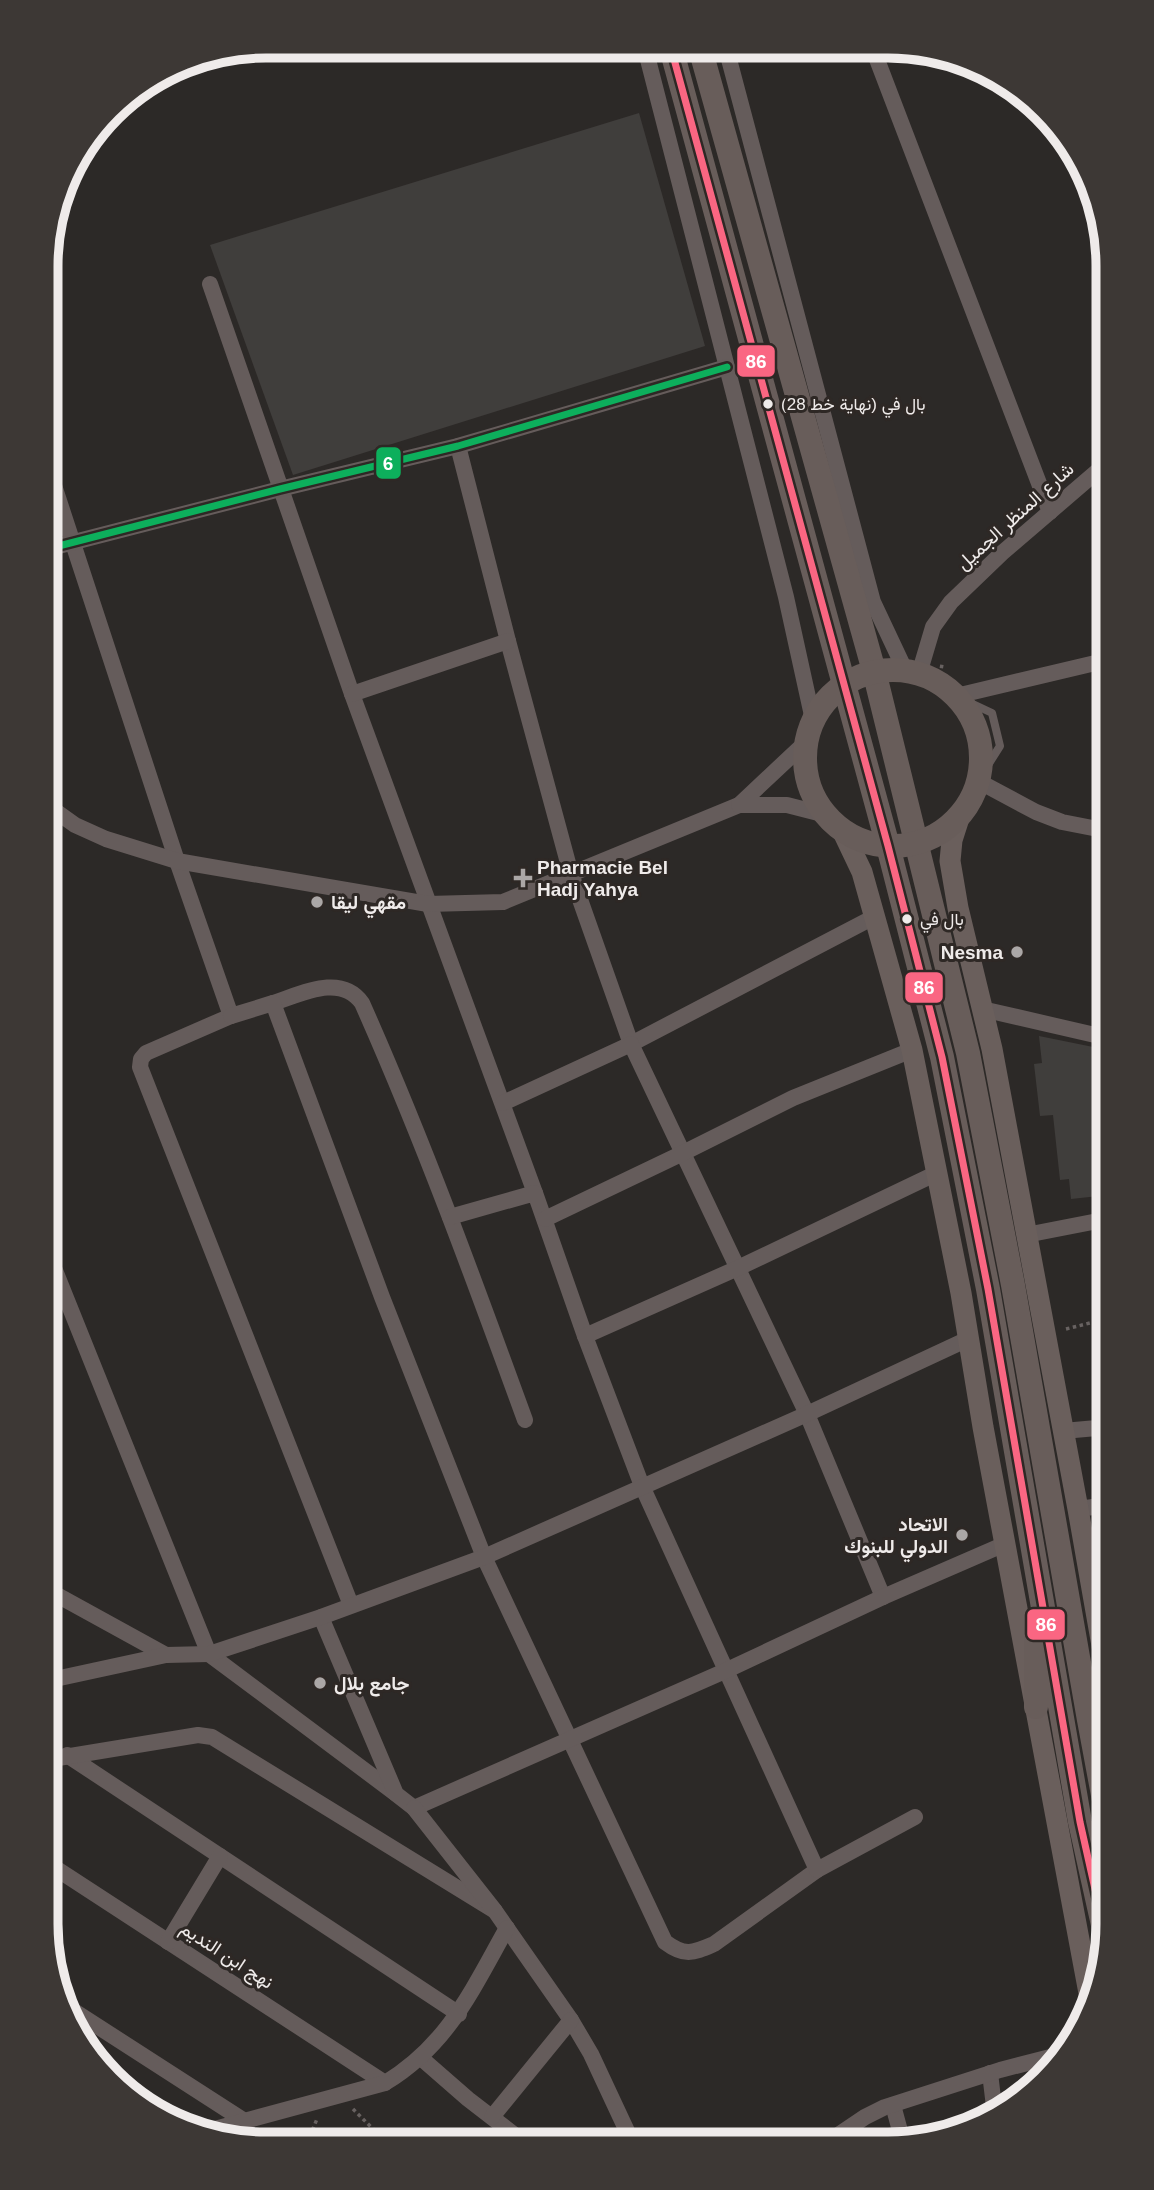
<svg xmlns="http://www.w3.org/2000/svg" width="1154" height="2190" font-family="Helvetica,Vazirmatn,sans-serif">
	<style>
		.building { fill: #403e3c }
		.lines { fill: none; stroke-linecap: round; stroke-linejoin: round }
		.path { stroke: #686261; stroke-width: 3.5; stroke-dasharray: 3.5 3.5; stroke-linecap: butt }
		.lane { stroke: #655c5b; stroke-width: 8 }
		.street { stroke: #655c5b; stroke-width: 16 }
		.secondary { stroke: #6a5f5c; stroke-width: 21 }
		.primary { stroke: #685d5a; stroke-width: 24 }
		.bus-1-casing { stroke: #2e2825; stroke-width: 12 }
		.bus-2-casing { stroke: #2e2825; stroke-width: 12 }
		.bus-1 { stroke: #fa6682; stroke-width: 7 }
		.bus-2 { stroke: #0daf5c; stroke-width: 7 }
		.bus-dot { fill: #efebea; stroke: #2e2825; stroke-width: 2.5 }
		.poi-dot { fill: #aba7a6; stroke: #2e2825; stroke-width: 2.5 }
		.labels { text-anchor: middle; dominant-baseline: central; stroke-width: 6; stroke-linejoin: round; paint-order: stroke }
		.bus-label { font-size: 17px; fill: #efebea; stroke: #2e2825; text-anchor: start }
		.street-label { font-size: 19px; fill: #efebea; stroke: #2e2825 }
		.poi-label { font-size: 19px; font-weight: bold; fill: #efebea; stroke: #2e2825; text-anchor: start }
		.rim { fill: none; stroke: #efebea; stroke-width: 9 }
		.line-badge { stroke: #2e2825; stroke-width: 2.5 }
		.badge-label { font-size: 19px; text-anchor: middle; font-weight: bold; fill: #fff }
	</style>
	<rect width="100%" height="100%" fill="#2c2927"/>
	<g class="building">
		<polygon points="639,113 705,346 293,475 210,245"/>
		<polygon points="1039,1036 1108,1050 1108,1195 1071,1199 1069,1179 1060,1180 1053,1115 1040,1116 1034,1064 1042,1063"/>
	</g>
	<g class="lines">
		<g class="path">
			<polyline points="939,682 942,664"/>
			<polyline points="1066,1329 1090,1323"/>
			<polyline points="353,2109 377,2133 392,2143"/>
			<polyline points="307,2143 317,2119"/>
		</g>
		<polyline class="lane" points="958,697 992,713 1000,746 978,781"/>
		<g class="street">
			<polyline points="645,48 786,597 813,720"/>
			<polyline points="726,48 873,602 905,670"/>
			<polyline points="873,49 1050,512"/>
			<polyline points="210,284 352,694 535,1193"/>
			<polyline points="458,446 508,641 571,874 631,1044 874,917"/>
			<polyline points="47,464 177,861 231,1016 146,1053 141,1059 140,1067 351,1605"/>
			<polyline points="47,549 280,489 458,446 727,367"/>
			<polyline points="919,674 933,627 951,602 1002,553 1108,462"/>
			<polyline points="352,694 508,641"/>
			<polyline points="956,696 1108,660"/>
			<polyline points="978,781 1036,812 1062,822 1108,831"/>
			<polyline points="47,805 75,825 106,839 177,861 428,904 503,902 739,805 805,743"/>
			<polyline points="739,805 787,805 826,815"/>
			<path d="M273,1003C301,994 341,973 362,1003C423,1140 474,1280 525,1420"/>
			<polyline points="982,1009 1108,1038"/>
			<path d="M231,1016L273,1003L382,1297L484,1557L665,1942C685,1957 693,1953 714,1944L817,1870"/>
			<polyline points="503,1103 631,1044 807,1414 883,1597"/>
			<polyline points="450,1217 535,1193 585,1336 642,1486 817,1870 915,1817"/>
			<polyline points="545,1219 683,1153 793,1098 912,1050"/>
			<polyline points="1026,1235 1108,1219"/>
			<polyline points="46,1248 209,1654 395,1793"/>
			<polyline points="585,1336 738,1268 937,1173"/>
			<polyline points="1063,1431 1108,1427"/>
			<polyline points="1078,1509 1108,1505"/>
			<polyline points="46,1589 166,1655"/>
			<polyline points="321,1617 396,1794 414,1808 725,1671 883,1597 1005,1544"/>
			<polyline points="46,1681 166,1655 209,1654 321,1617 484,1557 807,1414 968,1339"/>
			<polyline points="67,1755 459,2014"/>
			<polyline points="46,1760 198,1735 212,1737 495,1911"/>
			<polyline points="414,1808 495,1911 571,2020 591,2054 633,2144"/>
			<polyline points="46,1862 385,2083"/>
			<polyline points="168,1942 220,1856"/>
			<polyline points="63,2004 243,2120"/>
			<polyline points="421,2058 468,2099 525,2143"/>
			<polyline points="990,2073 995,2115"/>
			<polyline points="140,2102 149,2106 160,2115"/>
			<polyline points="893,2105 903,2142"/>
			<polyline points="492,2117 571,2020"/>
			<path d="M200,2133L385,2083C448,2045 472,1990 507,1928"/>
			<polyline points="825,2144 865,2117 885,2107 1000,2070 1066,2053"/>
		</g>
		<g class="secondary">
			<polyline points="960,815 952,840 950,861 958,908 992,1049 1078,1509 1108,1680"/>
			<polyline points="842,830 862,872 912,1050 961,1293 983,1427 1092,2009"/>
		</g>
		<g class="primary">
			<polyline points="671,48 888,846 942,1057 988,1289 1080,1822 1107,1943"/>
			<polyline points="700,48 874,671 968,1053 1013,1285 1089,1720 1108,1822"/>
			<circle cx="893" cy="758" r="88"/>
			<polyline points="1036,1632 1036,1707"/>
		</g>
		<defs>
			<polyline id="bus-1" points="671,48 888,846 942,1057 988,1289 1080,1822 1107,1943"/>
			<polyline id="bus-2" points="47,549 280,489 458,446 727,367"/>
		</defs>
		<use href="#bus-1" class="bus-1-casing"/>
		<use href="#bus-2" class="bus-2-casing"/>
		<use href="#bus-1" class="bus-1"/>
		<use href="#bus-2" class="bus-2"/>
	</g>
	<g class="bus-dot">
		<circle cx="768" cy="404" r="6"/>
		<circle cx="907" cy="919" r="6"/>
	</g>
	<g class="poi-dot">
		<path d="M519.5 867.5h7v7h7v7h-7v7h-7v-7h-7v-7h7z"/>
		<circle cx="317" cy="902" r="7"/>
		<circle cx="1017" cy="952" r="7"/>
		<circle cx="962" cy="1535" r="7"/>
		<circle cx="320" cy="1683" r="7"/>
	</g>
	<g class="labels">
		<g class="bus-label">
			<text x="781" y="404">بال في (نهاية خط 28)</text>
			<text x="920" y="919">بال في</text>
		</g>
		<g class="street-label">
			<text transform="translate(1015 516) rotate(-42)">شارع المنظر الجميل</text>
			<text transform="translate(227 1955) rotate(33)">نهج ابن النديم</text>
		</g>
		<g class="poi-label">
			<text x="537" y="867">Pharmacie Bel<tspan x="537" dy="22">Hadj Yahya</tspan></text>
			<text x="331" y="902">مقهي ليقا</text>
			<text x="1003" y="952" text-anchor="end">Nesma</text>
			<text x="948" y="1524" text-anchor="end">الاتحاد<tspan x="948" dy="22">الدولي للبنوك</tspan></text>
			<text x="334" y="1683">جامع بلال</text>
		</g>
	</g>
	<path d="M0 0H1154V2190H0ZM266 58H888A208 208 0 0 1 1096 266V1924A208 208 0 0 1 888 2132H266A208 208 0 0 1 58 1924V266A208 208 0 0 1 266 58Z" fill="#3d3835" fill-rule="evenodd"/>
	<path class="rim" d="M266 58H888A208 208 0 0 1 1096 266V1924A208 208 0 0 1 888 2132H266A208 208 0 0 1 58 1924V266A208 208 0 0 1 266 58Z"/>
	<g class="line-badge">
		<rect x="736" y="344" width="40" height="34" rx="7" fill="#fa6682"/>
		<rect x="375" y="446" width="27" height="34" rx="7" fill="#0daf5c"/>
		<rect x="904" y="971" width="40" height="33" rx="7" fill="#fa6682"/>
		<rect x="1026" y="1608" width="40" height="33" rx="7" fill="#fa6682"/>
	</g>
	<g class="badge-label">
		<text x="756" y="368">86</text>
		<text x="388" y="470">6</text>
		<text x="924" y="994">86</text>
		<text x="1046" y="1631">86</text>
	</g>
</svg>
